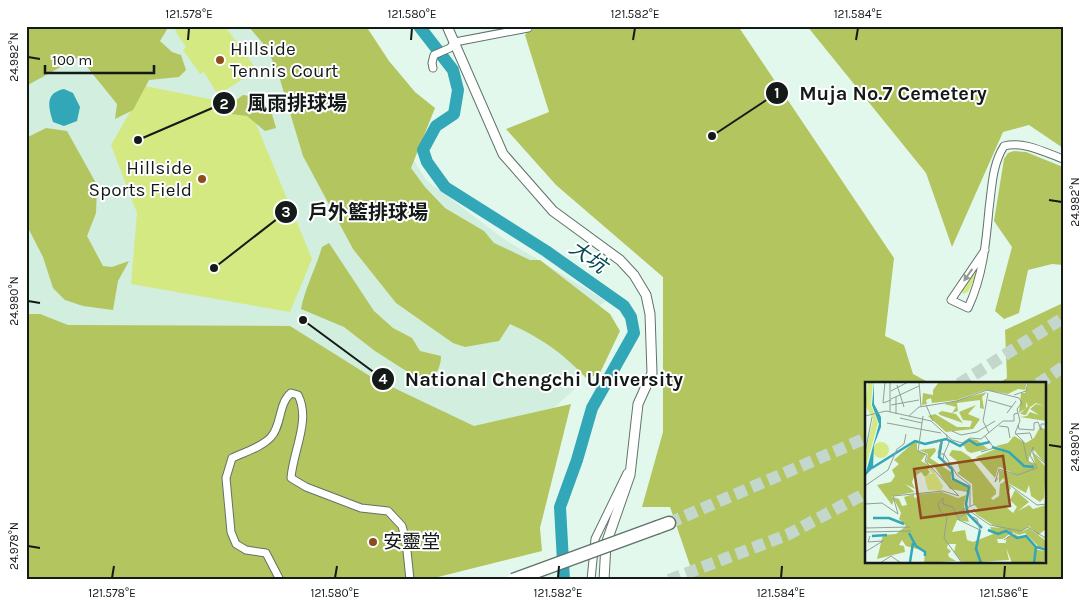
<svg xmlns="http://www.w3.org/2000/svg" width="1089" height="606" font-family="Karla,'Noto Sans TC',sans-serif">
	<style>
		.built { fill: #d1eedf }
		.green { fill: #d5e983 }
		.forest { fill: #b2c55f }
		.water { fill: #31a7b7 }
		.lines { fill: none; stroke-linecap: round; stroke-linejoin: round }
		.river { stroke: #31a7b7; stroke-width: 12 }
		.motorway-tunnel { stroke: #c4d7cd; stroke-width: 12; stroke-dasharray: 12 6; stroke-linecap: butt }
		.minor-casing { stroke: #607369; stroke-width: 9 }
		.tertiary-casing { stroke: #607369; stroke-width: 11 }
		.motorway-casing { stroke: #607369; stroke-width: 15 }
		.minor { stroke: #fff; stroke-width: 7 }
		.tertiary { stroke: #fff; stroke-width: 9 }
		.motorway { stroke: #fff; stroke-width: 12 }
		.motorway-bridge-casing { stroke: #607369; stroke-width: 15; stroke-linecap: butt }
		.motorway-bridge { stroke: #fff; stroke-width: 12 }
		.oneway { fill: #959897 }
		.ticks { fill: none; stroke: #131a17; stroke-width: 2 }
		.poi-dot { fill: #8e4b1d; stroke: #fff; stroke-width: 2 }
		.labels { text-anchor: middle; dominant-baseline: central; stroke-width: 4; stroke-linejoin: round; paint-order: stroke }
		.poi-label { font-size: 19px; fill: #131a17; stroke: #fff; text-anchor: start }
		.water-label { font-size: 20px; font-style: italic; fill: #014a52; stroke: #fff }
		.inset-river { fill: none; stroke: #31a7b7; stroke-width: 2.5 }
		.inset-road { fill: none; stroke: #909f97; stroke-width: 1 }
		.view { fill: #8e4b1d; fill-opacity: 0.15; stroke: #8e4b1d; stroke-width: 2.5 }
		.inset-edge { fill: none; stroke: #131a17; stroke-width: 2.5 }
		.leader { fill: none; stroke: #131a17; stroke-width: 2 }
		.callout-dot { fill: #131a17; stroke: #fff; stroke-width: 2 }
		.mark-label { font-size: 15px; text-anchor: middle; font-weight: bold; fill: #fff }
		.callout-label { font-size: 20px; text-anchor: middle; font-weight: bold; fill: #131a17; stroke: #fff; stroke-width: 4; stroke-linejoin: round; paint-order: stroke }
		.neatline { fill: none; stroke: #131a17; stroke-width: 2 }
		.ticks-label { font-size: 12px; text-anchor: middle; fill: #131a17 }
	</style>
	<rect width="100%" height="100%" fill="#e3f8ed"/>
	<polygon class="built" points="26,26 308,26 408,150 426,180 504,239 606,301 553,339 583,366 581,383 503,455 26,580"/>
	<g class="green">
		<polygon points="181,26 225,26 257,70 218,95 204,72 200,74 183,50 186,47 175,31"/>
		<polygon points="145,86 249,107 312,259 290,312 131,284 137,213 111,145"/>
		<polygon points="973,273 976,275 968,292 963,294 961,289"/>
	</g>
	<g class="forest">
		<polygon points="26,26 169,26 160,41 172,52 181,55 186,70 179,77 149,80 133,110 115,119 117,104 79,57 26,86"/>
		<path d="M248,26H366L389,61L415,92L435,108L411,168L425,187L445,208L484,231L494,243L530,260H540L610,314L620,331L600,373L587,379C563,353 541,338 510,324L499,341L465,347L453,343L396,303L353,249L303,156L279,76L267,48Z"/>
		<polygon points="533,26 738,26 894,258 885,336 904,345 913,374 930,383 866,384 866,474 865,476 866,562 1045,562 1045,384 999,383 1007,378 1005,330 1063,303 1063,580 695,580 670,507 642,507 663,432 663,277 556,185 506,129 549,112 525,35"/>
		<polygon points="807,26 1063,26 1063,148 1029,125 1003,132 952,247 926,173"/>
		<polygon points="243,95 262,98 272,114 276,128 265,131 247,116 223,113 223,110"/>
		<polygon points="46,128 67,131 97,185 96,213 87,236 103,266 112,267 129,261 118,281 113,310 83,306 65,300 53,288 43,257 26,224 26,138"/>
		<polygon points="1014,151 1026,152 1063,167 1063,265 1052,264 1028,270 1019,313 1004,319 995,311 1012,247 994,221 1004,159 1008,153"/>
		<path d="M329,243L374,311L393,328L412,338L420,351L441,356C441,368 435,378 425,383L375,351L344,327L301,309C305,288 316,268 322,247Z"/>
		<polygon points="26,314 40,314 68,325 290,326 373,378 474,426 571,404 540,528 542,551 426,580 26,580"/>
	</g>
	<path class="water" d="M64,89L73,93L80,107L77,121L64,126L53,122C48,106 45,93 64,89Z"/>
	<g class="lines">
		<polyline class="river" points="419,26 453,70 458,90 454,114 436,126 423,150 427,162 445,187 546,251 624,306 631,317 634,333 592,408 577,460 560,507 564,580"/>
		<g class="motorway-tunnel">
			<polyline points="959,384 1063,318"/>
			<polyline points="1038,384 1063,367"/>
			<polyline points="669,523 866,438"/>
			<polyline points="669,580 787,535 866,493"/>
		</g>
		<defs>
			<g id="minor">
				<polyline points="433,68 432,63 434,55 450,48 455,42 528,28"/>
				<path d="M985,250L951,300L968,308C983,276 986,243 989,209C992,187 992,165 1004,146C1024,141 1044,152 1063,159"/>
				<path d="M280,580L266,553L246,550L236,544L231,532L226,478L232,458C245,452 262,447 271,437C282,425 278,404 291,393L298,395C311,420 293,451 291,478L306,487L361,508L388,511L402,526L406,541L410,580"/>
				<polyline points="591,580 595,539 627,473"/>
			</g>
			<polyline id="tertiary" points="447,26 503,154 553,211 620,260 634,275 646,295 650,314 652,373 638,404 630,475 606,544 604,580"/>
			<polyline id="motorway" points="658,527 669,523"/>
		</defs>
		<use href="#minor" class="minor-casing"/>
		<use href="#tertiary" class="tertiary-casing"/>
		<use href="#motorway" class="motorway-casing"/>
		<use href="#minor" class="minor"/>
		<use href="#tertiary" class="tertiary"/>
		<use href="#motorway" class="motorway"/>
		<defs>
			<polyline id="motorway-bridge" points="513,580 658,527"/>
		</defs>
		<use href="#motorway-bridge" class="motorway-bridge-casing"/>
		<use href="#motorway-bridge" class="motorway-bridge"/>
	</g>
	<defs><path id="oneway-solid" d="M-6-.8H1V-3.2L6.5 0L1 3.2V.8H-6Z" transform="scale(1.25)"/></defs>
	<use class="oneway" href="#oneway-solid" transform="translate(968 275) rotate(125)"/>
	<path class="ticks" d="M188,40L189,28M411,40L412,28M633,40L635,28M856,40L858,28M28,57L40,59M1049,200L1062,202M28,301L40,303M1049,445L1062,447M28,546L40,548M112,578L114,566M335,578L337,566M558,578L559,566M781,578L782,566M1004,578L1005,566"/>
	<g class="poi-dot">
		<circle cx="220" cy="60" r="5"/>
		<circle cx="202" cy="179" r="5"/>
		<circle cx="373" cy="542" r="5"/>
	</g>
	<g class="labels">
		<g class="poi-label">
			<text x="230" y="49">Hillside<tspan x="230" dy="22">Tennis Court</tspan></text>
			<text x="192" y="168" text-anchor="end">Hillside<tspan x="192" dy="22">Sports Field</tspan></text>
			<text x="383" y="542">安靈堂</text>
		</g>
		<g class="water-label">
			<text transform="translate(588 257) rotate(35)">大坑</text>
		</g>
	</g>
	<g transform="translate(865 382)">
		<rect width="181" height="181" fill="#e3f8ed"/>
		<path d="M3,0H8L6,23L13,41L0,88V73L8,37L0,23ZM8 68a8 8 0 1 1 16 0a8 8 0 1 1-16 0ZM66,85L78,104L76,109L63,108L60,97L62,92H68L64,87Z" fill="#d5e983"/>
		<path d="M74,0H162L160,8L153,7L143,12L120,8L92,18L67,21L66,16L61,18L62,22L57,23L58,11L68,13V8ZM164,0H181V39L155,35L162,34L165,30L174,33L165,27L171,22L179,24L171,21L165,25L161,33L155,32L163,24L161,20V26L154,31L156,11H160ZM122,10L117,15L119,27L115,26V18L92,21L93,29L87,31L91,25L79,22ZM111,23L103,32L115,37L108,47L81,50L63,34L70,32L92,45H105L107,39L98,38L94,30ZM77,29L91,32L98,41L75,33L73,31ZM175,45L182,48L181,83L169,68L166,69L163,80L170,81L167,70L181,85L179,116L175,120L166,114L164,103L161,111L143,101L146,106L142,113L145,121L141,125L148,131L152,125L145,118L150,108L164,120L153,129L164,123L168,127L181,123L180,148L173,153L164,144L156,150L164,146L181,159V166L174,165L160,151L154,153L128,143L111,132L109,129L113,127L108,121L107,102L92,91L95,89L92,79L84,73L87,68L96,69L105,75L131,108V112L126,116L128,118L134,114L135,102L141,99L138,96L134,101V88L151,93L135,85L133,86L130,96L111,75L133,66L143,70L131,64L143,61L149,54L161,61L169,56ZM106,57L112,58L123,67L106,71L102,69L97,61ZM49,60H52V68L61,72L56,79L66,84L63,88L65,90L60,95L56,90L49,95L47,100L50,107L40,102L50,110L22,115L27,114L29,118L27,123L12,103L26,100L30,94L27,88L34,82L29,78ZM70,66L71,69L65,76L86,90V97L103,105L102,110L85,107L69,84L61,80L63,72L54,68ZM77,110L93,116L101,113L99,124L104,140L92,138L87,150L100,148L102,158L108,160L128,152L125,145L138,146L147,150L138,157H132L133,161H140L144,178L98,181L89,170L91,162H83L82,166L86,169L83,172L84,175L91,179L59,181L60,169L41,164L37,158L34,163L39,164L40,170L12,177L18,153L31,152L41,144L34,137L36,131L28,115L34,117L37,124L42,123L39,115L49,112V115L55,118L52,116L54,112ZM150,152L154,155L161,154L173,168L181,169V179L170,181L169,174L168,181H147L140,163L142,155Z" fill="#b2c55f"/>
		<path d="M9,0V22L16,35V45L9,63L8,86L0,94L14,42L7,23Z" fill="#31a7b7"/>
		<path class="inset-river" d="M77,57L74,75L87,87L88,97L104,105L101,122L103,132L117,146M127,65L144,70L159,84L169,85M7,86L50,59L60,62L81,57L95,64L104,58L112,63L125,60M8,136H24L39,142M115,148L111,167L116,181M123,148L133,152L141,149L152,156L161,154L171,165L182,168M44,151L51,164L60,170V174M7,154L22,153M45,180L48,161M169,181L171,165"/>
		<path class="inset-road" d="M20,0L18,21L26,18M54,0L56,24M32,3L39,25M26,9L43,0M123,11L118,39L124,51M149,13L161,9L163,0M26,17L54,4M123,18L147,25M26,23L54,18M61,23L68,39M25,30V0M142,31L151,19M31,32V15M0,34L21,29L66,39L87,58L97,61L105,56L116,57L138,39H149V32L153,31M44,34L54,25L92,19L122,8L154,16L157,21L152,27L155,39L150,51L158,59L162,78L169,84L168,87M35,36L57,41M22,41L76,51M153,43L154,47L169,48V41L173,40L176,48V42H182M134,44L143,45L145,56M87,49L96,53L112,50L130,39M81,52L84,61L79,72L92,93L105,103V124M150,52L165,51L167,57M67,61L76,59L73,72M116,70L129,66L120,54M0,71L7,35M73,72H79L78,78L83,82M133,96L130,100L134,87L152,93L172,86L165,73L168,65V71L182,83M139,99L172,123L182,122M0,104L23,88L32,67L39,62L41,52M0,122L17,121L33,132L28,114L78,109L94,114L60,79L62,73L53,69L58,34M106,130L125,143L156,149L163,145L182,157M92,131L110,122M94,135L110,127M0,146L45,145M0,150L46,149M139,158L148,152L144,147M0,170L18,159L3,160L5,154M15,181L26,174L36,181M97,181L79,156L82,135L75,129L73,122L78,116V122L88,125L94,138L115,148L112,137L108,135"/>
		<path class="view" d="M138,74L145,124L56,136L49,87Z"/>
		<rect width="181" height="181" class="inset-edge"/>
	</g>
	<path class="leader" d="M712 136L777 93M138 140L224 103M214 268L286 212M303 320L383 379"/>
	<g class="callout-dot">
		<circle cx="712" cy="136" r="5"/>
		<circle cx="138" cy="140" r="5"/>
		<circle cx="214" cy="268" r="5"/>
		<circle cx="303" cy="320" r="5"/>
		<circle cx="777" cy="93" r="12"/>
		<circle cx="224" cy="103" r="12"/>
		<circle cx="286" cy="212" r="12"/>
		<circle cx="383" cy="379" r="12"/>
	</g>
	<g class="mark-label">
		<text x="777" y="98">1</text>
		<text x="224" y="109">2</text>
		<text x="286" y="217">3</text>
		<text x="383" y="384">4</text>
	</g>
	<g class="callout-label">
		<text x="893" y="100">Muja No.7 Cemetery</text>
		<text x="297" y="110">風雨排球場</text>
		<text x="368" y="219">戶外籃排球場</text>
		<text x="544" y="386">National Chengchi University</text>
	</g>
	<rect width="1089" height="606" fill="none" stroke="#ffffff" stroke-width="55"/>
	<path d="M45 65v8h109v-8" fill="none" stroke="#131a17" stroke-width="2.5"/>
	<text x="52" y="65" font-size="15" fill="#131a17" stroke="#ffffff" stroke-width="4" paint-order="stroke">100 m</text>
	<rect x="28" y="28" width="1034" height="550" class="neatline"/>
	<g class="ticks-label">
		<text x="189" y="18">121.578°E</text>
		<text x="412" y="18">121.580°E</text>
		<text x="635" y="18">121.582°E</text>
		<text x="858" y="18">121.584°E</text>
		<text transform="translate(14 57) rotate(-90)" y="4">24.982°N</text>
		<text transform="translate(1075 202) rotate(-90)" y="4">24.982°N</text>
		<text transform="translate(14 301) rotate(-90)" y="4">24.980°N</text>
		<text transform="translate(1075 447) rotate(-90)" y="4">24.980°N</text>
		<text transform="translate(14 546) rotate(-90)" y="4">24.978°N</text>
		<text x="112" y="597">121.578°E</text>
		<text x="335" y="597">121.580°E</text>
		<text x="558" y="597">121.582°E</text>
		<text x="781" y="597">121.584°E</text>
		<text x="1004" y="597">121.586°E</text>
	</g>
</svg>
